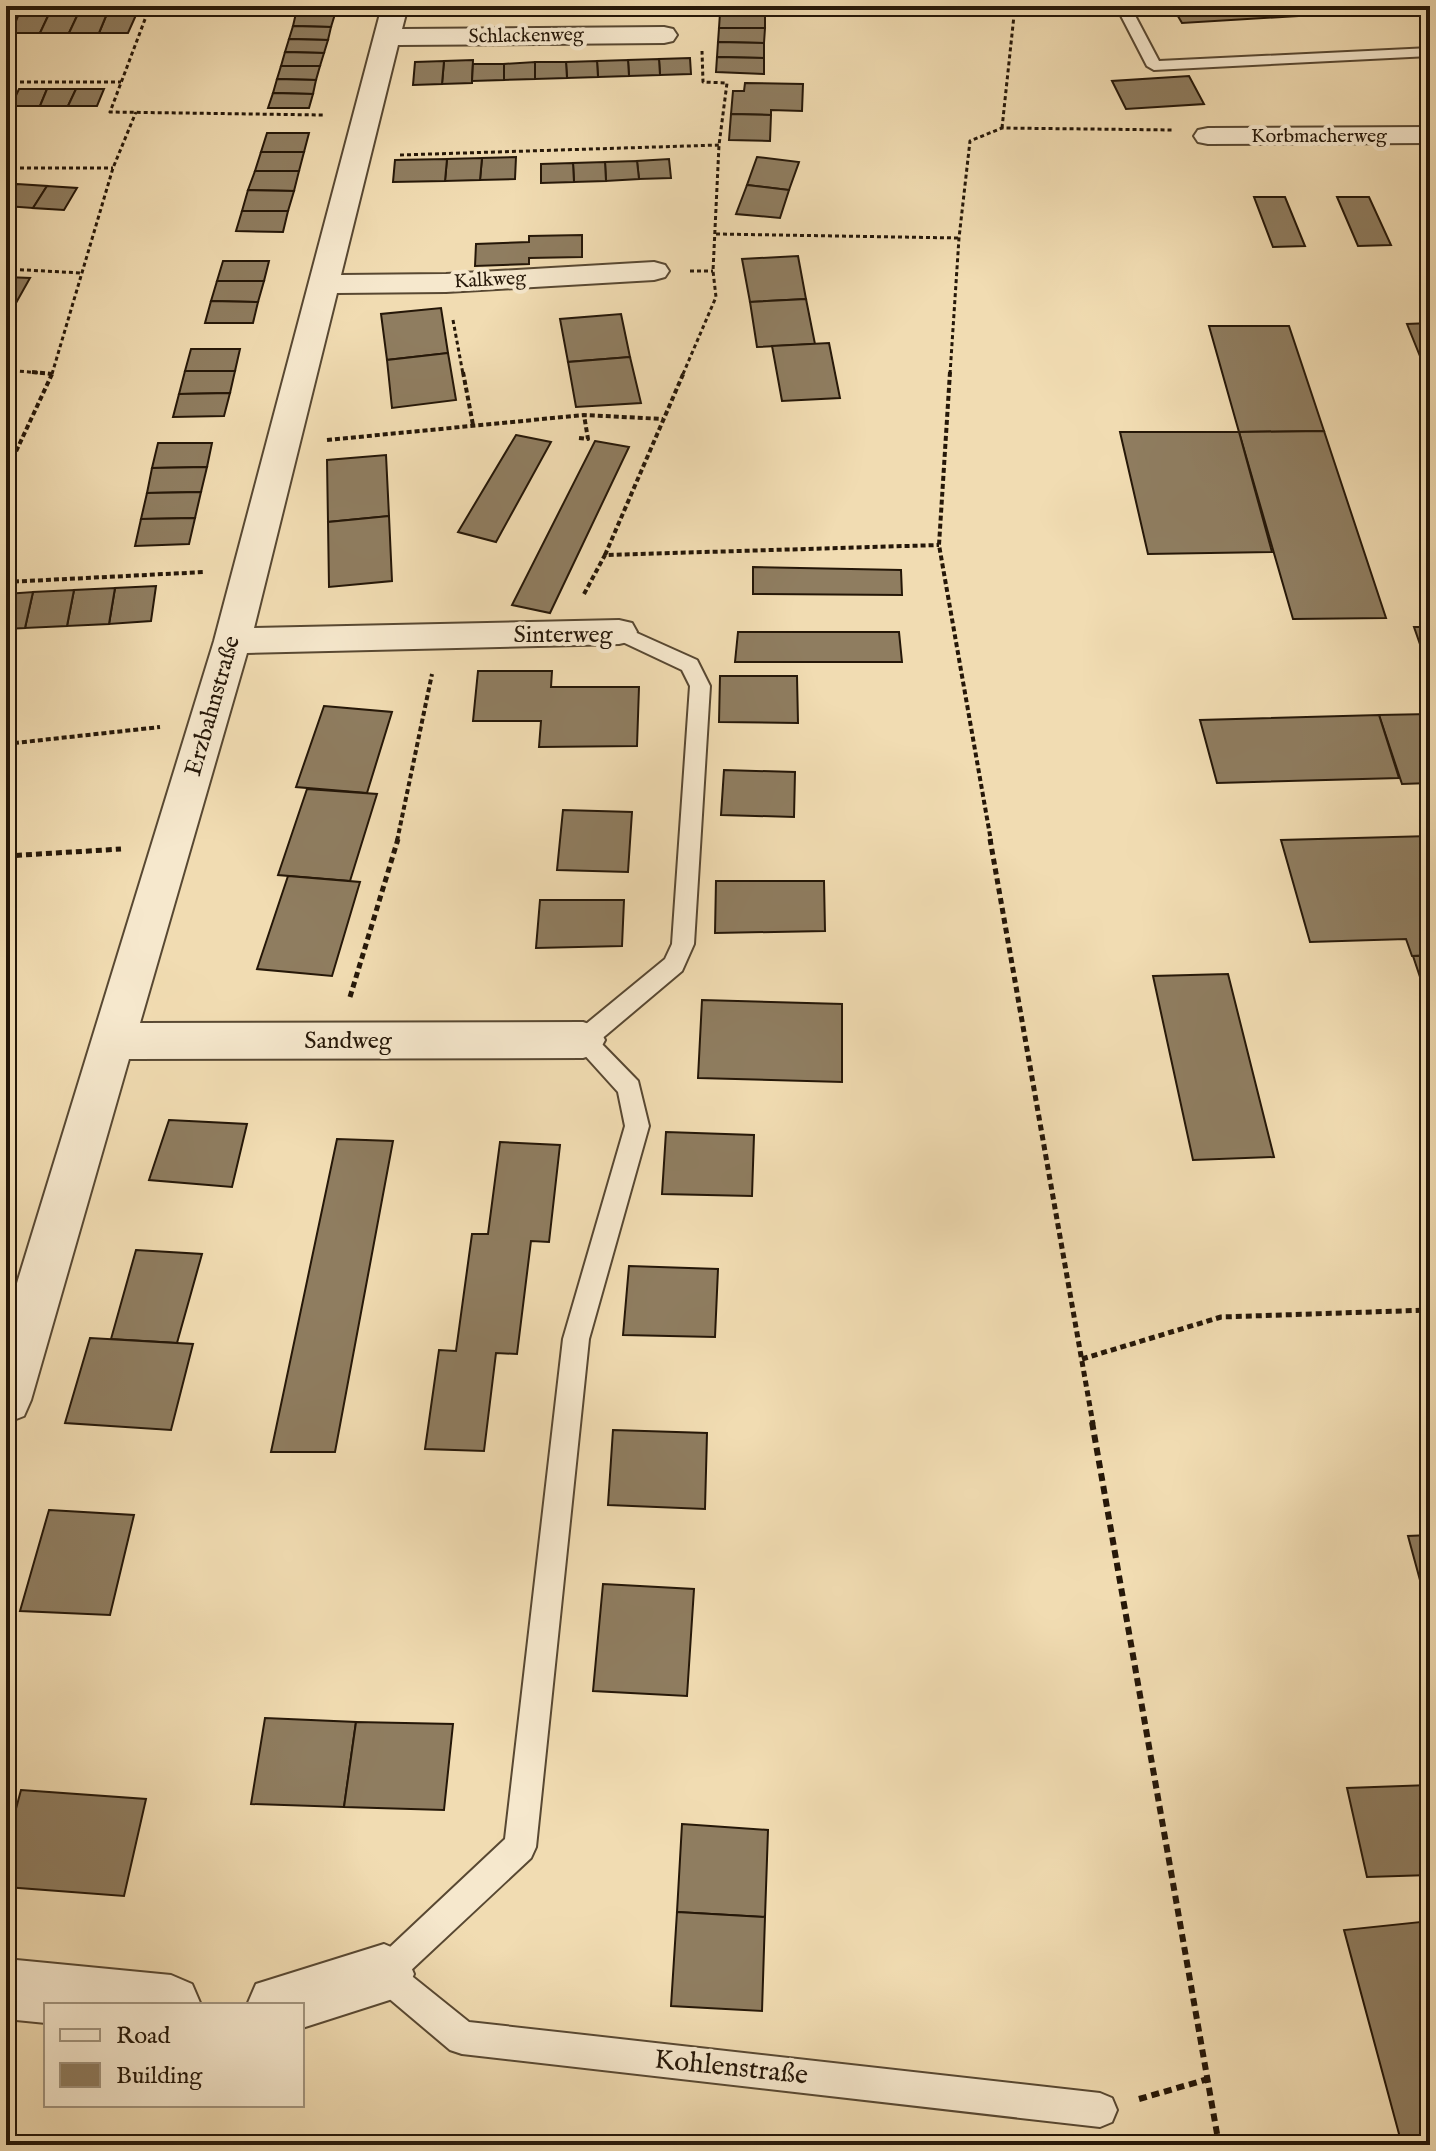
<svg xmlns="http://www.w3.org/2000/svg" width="1436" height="2151" font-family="'IM FELL English',serif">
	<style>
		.building { fill: #8f7d60; stroke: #251708; stroke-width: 2 }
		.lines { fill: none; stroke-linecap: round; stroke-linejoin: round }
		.service-casing { stroke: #584832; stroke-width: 4 }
		.minor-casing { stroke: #584832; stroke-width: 4 }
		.path-far3 { stroke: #251708; stroke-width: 3; stroke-dasharray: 4 3; stroke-linecap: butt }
		.path-far2 { stroke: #251708; stroke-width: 4; stroke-dasharray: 5 3; stroke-linecap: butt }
		.path-far1 { stroke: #251708; stroke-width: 5; stroke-dasharray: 6 4; stroke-linecap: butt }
		.path { stroke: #251708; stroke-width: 6; stroke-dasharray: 8 5; stroke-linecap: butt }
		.service { fill: #f6e8cd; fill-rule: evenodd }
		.minor { fill: #f6e8cd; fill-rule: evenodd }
		.labels { text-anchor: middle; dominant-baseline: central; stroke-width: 8; stroke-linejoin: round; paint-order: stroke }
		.far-street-label { font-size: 20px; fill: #251708; stroke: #f6e8cd }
		.street-label { font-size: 24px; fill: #251708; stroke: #f6e8cd }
		.near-street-label { font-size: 28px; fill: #251708; stroke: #f6e8cd }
	</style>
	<rect width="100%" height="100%" fill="#f1dcb2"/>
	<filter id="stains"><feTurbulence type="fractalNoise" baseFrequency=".0025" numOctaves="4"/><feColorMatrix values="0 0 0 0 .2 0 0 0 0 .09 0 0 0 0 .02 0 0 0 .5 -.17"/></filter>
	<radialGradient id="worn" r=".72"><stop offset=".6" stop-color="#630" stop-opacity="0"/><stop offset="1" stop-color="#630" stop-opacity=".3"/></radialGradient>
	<g class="building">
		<polygon points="299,6 337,6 335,14 296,13"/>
		<polygon points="656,6 690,6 689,11 656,10"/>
		<polygon points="720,6 765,6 765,14 720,13"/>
		<polygon points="1172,6 1430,6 1430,8 1182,23"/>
		<polygon points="296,13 335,14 331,27 293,26"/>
		<polygon points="720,13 765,14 765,28 719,28"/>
		<polygon points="136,15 128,33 99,33 106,16"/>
		<polygon points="18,16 48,16 40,33 11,33"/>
		<polygon points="48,16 77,16 69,33 40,33"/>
		<polygon points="77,16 106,16 99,33 69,33"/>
		<polygon points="293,26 331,27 328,40 289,39"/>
		<polygon points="719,28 765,28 764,43 718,42"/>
		<polygon points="289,39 328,40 324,53 285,52"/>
		<polygon points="718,42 764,43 764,58 717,57"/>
		<polygon points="285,52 324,53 320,66 281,66"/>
		<polygon points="717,57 764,58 764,74 716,72"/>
		<polygon points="690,58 691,74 660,75 659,59"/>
		<polygon points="659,59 660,75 629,76 628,60"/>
		<polygon points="473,60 472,83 442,84 444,61"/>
		<polygon points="628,60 629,76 598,77 597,61"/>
		<polygon points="444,61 442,84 413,85 415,62"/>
		<polygon points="597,61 598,77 567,78 566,62"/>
		<polygon points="535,62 566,62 567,78 535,79"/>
		<polygon points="535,62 535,79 504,80 504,64"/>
		<polygon points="473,64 504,64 504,80 472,81"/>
		<polygon points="281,66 320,66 316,80 277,79"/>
		<polygon points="1189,76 1204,104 1126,109 1112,81"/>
		<polygon points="277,79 316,80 313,94 273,93"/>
		<polygon points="745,83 803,84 802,111 771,110 771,115 731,114 733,91 744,91"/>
		<polygon points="19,89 47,89 40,106 11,106"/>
		<polygon points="47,89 76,89 68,106 40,106"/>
		<polygon points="76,89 104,89 97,106 68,106"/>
		<polygon points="273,93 313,94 309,108 268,108"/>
		<polygon points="731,114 771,115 770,141 729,140"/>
		<polygon points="267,133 309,133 304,152 261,152"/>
		<polygon points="261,152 304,152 299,171 255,171"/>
		<polygon points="516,157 515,179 480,180 482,158"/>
		<polygon points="757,157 799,162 789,190 747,185"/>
		<polygon points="482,158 480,180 445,181 447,159"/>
		<polygon points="447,159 445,181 393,182 395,160"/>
		<polygon points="669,159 671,178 639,179 637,161"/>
		<polygon points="637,161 639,179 606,181 605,162"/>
		<polygon points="605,162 606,181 574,182 573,163"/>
		<polygon points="573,163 574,182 541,183 541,164"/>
		<polygon points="255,171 299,171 294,191 248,190"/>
		<polygon points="17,184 47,186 33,208 6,206 6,200"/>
		<polygon points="747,185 789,190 780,218 736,214"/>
		<polygon points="47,186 77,188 64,210 33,208"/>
		<polygon points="248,190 294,191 288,211 242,211"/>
		<polygon points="1254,197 1285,197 1305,246 1273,247"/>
		<polygon points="1337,197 1369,197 1391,245 1358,246"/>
		<polygon points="242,211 288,211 283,232 236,231"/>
		<polygon points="582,235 582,257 529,258 529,264 475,266 476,244 529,242 529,236"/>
		<polygon points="798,256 806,299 750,302 742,259"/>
		<polygon points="223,261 269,261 264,281 217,281"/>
		<polygon points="6,277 30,278 16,303 6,303"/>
		<polygon points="217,281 264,281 258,302 211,301"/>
		<polygon points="806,299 815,344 757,347 750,302"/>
		<polygon points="211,301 258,302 253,323 205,323"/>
		<polygon points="441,308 448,353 387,360 381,314"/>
		<polygon points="621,314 630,357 568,362 560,319"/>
		<polygon points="1430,323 1430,381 1407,324"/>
		<polygon points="1209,326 1289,326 1324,431 1239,432"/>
		<polygon points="829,343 840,398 782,401 772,346"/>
		<polygon points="191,349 240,349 235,371 185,371"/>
		<polygon points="448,353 456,400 392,408 387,360"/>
		<polygon points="630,357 641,403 576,407 568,362"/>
		<polygon points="185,371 235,371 230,393 179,394"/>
		<polygon points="230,393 224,416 173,417 179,394"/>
		<polygon points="1324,431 1386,618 1293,619 1239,432"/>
		<polygon points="1120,432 1239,432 1272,552 1148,554"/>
		<polygon points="516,435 551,442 496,542 458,532"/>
		<polygon points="595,441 629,447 550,613 512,605"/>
		<polygon points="158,443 212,443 207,467 152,468"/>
		<polygon points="386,455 389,516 328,522 327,460"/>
		<polygon points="207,467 201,492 147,493 152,468"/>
		<polygon points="201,492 195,518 141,519 147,493"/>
		<polygon points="389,516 392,581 329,587 328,522"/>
		<polygon points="195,518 189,544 135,546 141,519"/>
		<polygon points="753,567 901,570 902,595 753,594"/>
		<polygon points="156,586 151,621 109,624 115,588"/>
		<polygon points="115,588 109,624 67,626 74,590"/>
		<polygon points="74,590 67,626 25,628 33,592"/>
		<polygon points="33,592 25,628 6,629 6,594"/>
		<polygon points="1414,627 1430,627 1430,673"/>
		<polygon points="738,632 899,632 902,662 735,662"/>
		<polygon points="478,671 552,671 551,687 639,687 637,746 539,747 541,721 473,721"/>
		<polygon points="720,676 797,676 798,723 719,722"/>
		<polygon points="324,706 392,712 367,793 296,787"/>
		<polygon points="1430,714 1430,783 1402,784 1379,715"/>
		<polygon points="1379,715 1399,778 1217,783 1200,720"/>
		<polygon points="724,770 795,772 794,817 721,815"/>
		<polygon points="307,789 377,794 350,881 278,875"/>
		<polygon points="563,810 632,812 628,872 557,870"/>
		<polygon points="1430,836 1430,955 1412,956 1406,939 1310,942 1281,840"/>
		<polygon points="288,876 360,882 332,976 257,969"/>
		<polygon points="716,881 824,881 825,931 715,933"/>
		<polygon points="540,900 624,900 622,946 536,948"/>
		<polygon points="1413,956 1430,956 1430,1007"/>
		<polygon points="1228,974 1274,1157 1193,1160 1153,976"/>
		<polygon points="702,1000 842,1004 842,1082 698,1078"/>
		<polygon points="169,1120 247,1124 232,1187 149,1180"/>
		<polygon points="666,1132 754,1135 752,1196 662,1194"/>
		<polygon points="337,1139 393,1141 335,1452 271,1452"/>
		<polygon points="500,1142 560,1145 549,1242 531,1241 517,1354 496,1353 484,1451 425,1449 439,1350 456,1351 472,1234 488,1234"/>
		<polygon points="136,1250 202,1254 177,1343 111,1339"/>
		<polygon points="629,1266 718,1269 715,1337 623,1335"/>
		<polygon points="90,1338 193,1344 171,1430 65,1423"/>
		<polygon points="613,1430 707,1433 705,1509 608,1505"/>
		<polygon points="49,1510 134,1515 110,1615 20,1611"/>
		<polygon points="1430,1535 1430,1617 1408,1536"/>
		<polygon points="603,1584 694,1589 687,1696 593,1691"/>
		<polygon points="265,1718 356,1722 344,1807 251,1804"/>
		<polygon points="356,1722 453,1724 444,1810 344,1807"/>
		<polygon points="1430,1785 1430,1875 1367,1877 1347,1788"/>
		<polygon points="21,1790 146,1799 124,1896 6,1887 6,1846"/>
		<polygon points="682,1824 768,1830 765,1917 677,1912"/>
		<polygon points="677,1912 765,1917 762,2011 671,2006"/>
		<polygon points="1430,1921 1430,2145 1402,2145 1344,1930"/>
		<polygon points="118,2135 215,2144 115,2145"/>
	</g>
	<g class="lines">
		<defs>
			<g id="service">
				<polygon points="1116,6 1130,6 1159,61 1430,48 1430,56 1154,70 1147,66"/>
				<polygon points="619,625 697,660 710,686 694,944 682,971 599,1041 638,1081 649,1126 589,1339 536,1847 531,1858 408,1973 469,2022 1100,2093 1112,2098 1117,2110 1112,2122 1100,2127 462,2054 450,2050 373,1985 368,1974 373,1963 505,1839 563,1339 625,1126 618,1092 571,1040 575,1033 665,959 672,944 690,686 682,670 612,637 609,632 612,627"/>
			</g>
			<g id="minor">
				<polygon points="382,6 408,6 402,29 664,27 673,29 677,35 673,41 664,43 398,45 341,275 446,274 654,262 665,265 669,271 665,277 654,280 446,292 337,293 254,628 619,620 632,623 637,632 632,641 619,644 247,653 140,1023 583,1022 598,1027 605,1040 598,1053 583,1058 129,1059 31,1400 24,1416 6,1423 6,1319 214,641"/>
				<polygon points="1430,127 1430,143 1208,144 1198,142 1194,136 1198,130 1208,128"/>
				<polygon points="384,1944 405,1953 414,1974 405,1995 302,2028 302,2005 247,2005 256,1984"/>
				<polygon points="6,1959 171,1975 192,1984 201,2005 46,2005 46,2023 6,2019"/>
			</g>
		</defs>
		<use href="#service" class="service-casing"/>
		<use href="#minor" class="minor-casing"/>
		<g class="path-far3">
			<polyline points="150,6 110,112 324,115"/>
			<polyline points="6,10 149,9"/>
			<polyline points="6,82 121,82"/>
			<polyline points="1002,128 1015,6"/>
			<polyline points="400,155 719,145"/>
			<polyline points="6,168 113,168"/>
			<polyline points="716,234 959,238"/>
			<polyline points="6,269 82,273"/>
			<polyline points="690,271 713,271"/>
			<polyline points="453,320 463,374"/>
			<polyline points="6,370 52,374"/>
			<polyline points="52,374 113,168 136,112"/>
			<polyline points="683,374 716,297 713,271 719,145 727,83 703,82 702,51"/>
			<polyline points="950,374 959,238 970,141 1002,128 1173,130"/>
		</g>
		<g class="path-far2">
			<polyline points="32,372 52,374"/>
			<polyline points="463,372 473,425"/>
			<polyline points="950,372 939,545 991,841"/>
			<polyline points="579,438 588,439 584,415"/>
			<polyline points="327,440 584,415 663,419"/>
			<polyline points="6,473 53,372"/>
			<polyline points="605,555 684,372"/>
			<polyline points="6,582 205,572"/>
			<polyline points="584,594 605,555 939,545"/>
			<polyline points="6,744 160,727"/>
			<polyline points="397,841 432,674"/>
		</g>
		<g class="path-far1">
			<polyline points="990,839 1093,1424"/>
			<polyline points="6,856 121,849"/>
			<polyline points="350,997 398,839"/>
			<polyline points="1082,1359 1221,1317 1430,1310"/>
		</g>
		<g class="path">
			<polyline points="1092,1422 1219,2145"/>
			<polyline points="1139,2099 1208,2079"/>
		</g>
		<use href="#service" class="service"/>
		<use href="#minor" class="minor"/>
	</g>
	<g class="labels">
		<g class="far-street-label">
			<text transform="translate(526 36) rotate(-1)">Schlackenweg</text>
			<text x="1319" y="136">Korbmacherweg</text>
			<text transform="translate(490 280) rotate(-3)">Kalkweg</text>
		</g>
		<g class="street-label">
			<text x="563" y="635">Sinterweg</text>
			<text transform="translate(213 706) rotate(-74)">Erzbahnstraße</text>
			<text x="348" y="1041">Sandweg</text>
		</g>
		<g class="near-street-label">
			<text transform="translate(731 2068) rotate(6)">Kohlenstraße</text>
		</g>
	</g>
	<rect width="1436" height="2151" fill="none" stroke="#f1dcb2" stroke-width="32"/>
	<rect x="8" y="8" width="1420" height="2135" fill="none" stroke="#251708" stroke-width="4"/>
	<rect x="16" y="16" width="1404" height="2119" fill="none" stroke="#251708" stroke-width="2"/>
	<rect x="44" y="2003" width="260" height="104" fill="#f6e8cd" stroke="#a2947e" stroke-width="2"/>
	<rect x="60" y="2029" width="40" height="12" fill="#f6e8cd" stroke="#a2947e" stroke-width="2"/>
	<text x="116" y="2043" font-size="24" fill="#251708">Road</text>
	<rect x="60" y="2063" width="40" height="24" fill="#8f7d60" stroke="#a2947e" stroke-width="2"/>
	<text x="116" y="2083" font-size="24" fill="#251708">Building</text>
	<rect width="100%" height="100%" filter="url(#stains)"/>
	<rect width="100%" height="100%" fill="url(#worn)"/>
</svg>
